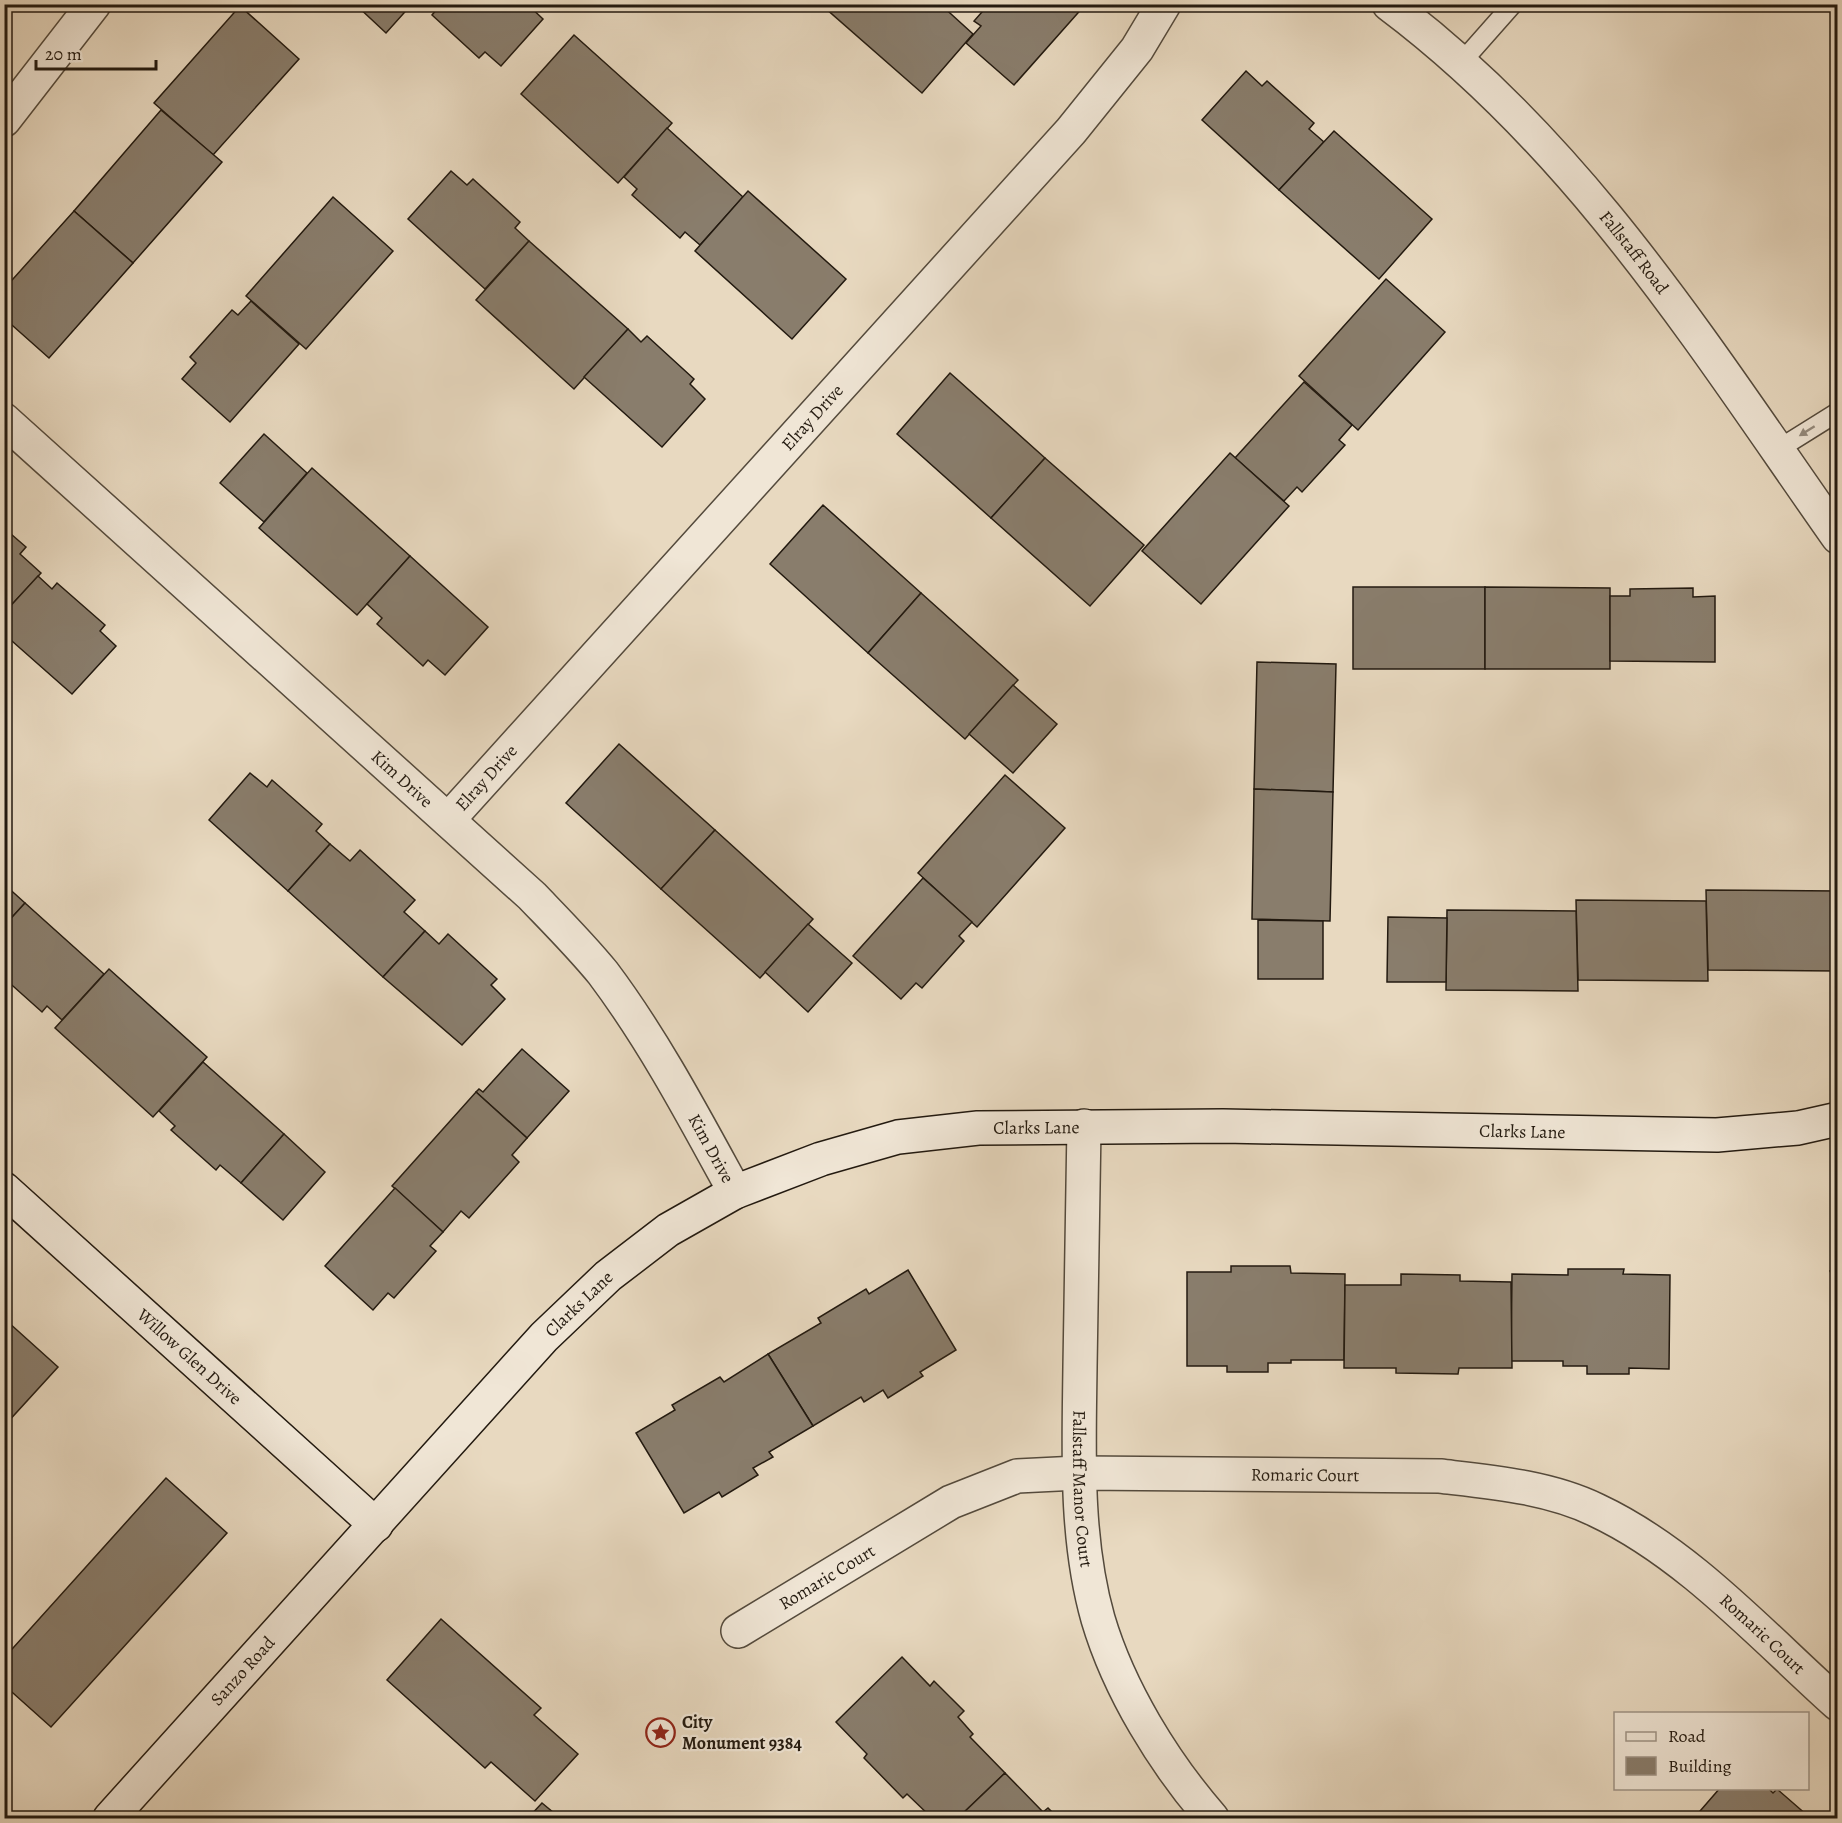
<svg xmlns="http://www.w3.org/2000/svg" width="1842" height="1823" font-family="Alegreya,serif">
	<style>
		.building { fill: #897d6c; stroke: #231a10; stroke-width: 1.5 }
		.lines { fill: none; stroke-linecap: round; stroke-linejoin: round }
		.lane-casing { stroke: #544a3c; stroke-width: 21 }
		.street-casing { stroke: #544a3c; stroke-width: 36 }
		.secondary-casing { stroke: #231a10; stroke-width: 36 }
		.lane { stroke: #f0e6d6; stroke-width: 18 }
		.street { stroke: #f0e6d6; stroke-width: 33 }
		.secondary { stroke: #f0e6d6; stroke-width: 33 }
		.oneway { fill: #948a7d }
		.labels { text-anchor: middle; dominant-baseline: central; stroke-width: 4.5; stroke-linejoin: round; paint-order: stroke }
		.street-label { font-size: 18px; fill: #231a10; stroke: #f0e6d6 }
		.poi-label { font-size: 18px; font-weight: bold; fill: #231a10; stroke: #f0e6d6; text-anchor: start }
	</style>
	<rect width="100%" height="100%" fill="#e8d9c0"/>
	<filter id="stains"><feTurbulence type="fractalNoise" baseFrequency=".00333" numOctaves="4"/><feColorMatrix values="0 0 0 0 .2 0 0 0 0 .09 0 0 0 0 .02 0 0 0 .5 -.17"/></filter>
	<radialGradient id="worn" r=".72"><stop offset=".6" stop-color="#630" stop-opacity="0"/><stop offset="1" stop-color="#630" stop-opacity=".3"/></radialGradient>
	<g class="building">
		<polygon points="355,4 412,4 386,33"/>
		<polygon points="431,4 527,4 543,19 501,66 485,52 479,58 432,15 437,9"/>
		<polygon points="826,4 940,4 973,34 922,93 824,7"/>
		<polygon points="989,4 1085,4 1085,5 1014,85 966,43 981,26 974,21"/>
		<polygon points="240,6 299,59 213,155 154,103"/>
		<polygon points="574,35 672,123 618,183 521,94"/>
		<polygon points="1246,71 1262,86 1267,81 1314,123 1309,129 1324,142 1279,190 1202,120"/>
		<polygon points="161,110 222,162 133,263 74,211"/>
		<polygon points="667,128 743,197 700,245 685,232 680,238 632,195 637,189 624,177"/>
		<polygon points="1334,131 1432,219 1379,279 1279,190"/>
		<polygon points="451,171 467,185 473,179 520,222 515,228 529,241 485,289 408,219"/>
		<polygon points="748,191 846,279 792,339 695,251"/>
		<polygon points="333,197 393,251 306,349 246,296"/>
		<polygon points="74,211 133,263 49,358 4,318 4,289"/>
		<polygon points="529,241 628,329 574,389 476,300"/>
		<polygon points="1386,279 1445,332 1358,430 1299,376"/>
		<polygon points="251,301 299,344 230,422 182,379 196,363 190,357 232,310 238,315"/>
		<polygon points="628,329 641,342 647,336 694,379 690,384 705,399 662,447 584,377"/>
		<polygon points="950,373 1045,458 991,518 897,434"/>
		<polygon points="1304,382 1352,425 1339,440 1345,445 1302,492 1297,487 1284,501 1235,458"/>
		<polygon points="264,434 307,473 264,522 220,483"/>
		<polygon points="1230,453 1289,506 1201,604 1142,551"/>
		<polygon points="1045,458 1144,545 1090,606 991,518"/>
		<polygon points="312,468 410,556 357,615 259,528"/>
		<polygon points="823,505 921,593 868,653 770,564"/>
		<polygon points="4,528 26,547 20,554 41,573 4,613"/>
		<polygon points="410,556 488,627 445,675 428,660 423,666 377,624 382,618 367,604"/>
		<polygon points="38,576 52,589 57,583 105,625 100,631 116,646 72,694 4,634 4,613"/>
		<rect x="1353" y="587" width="132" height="82"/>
		<polygon points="1485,587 1610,588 1610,669 1485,669"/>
		<polygon points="1693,588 1693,597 1715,596 1715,662 1610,661 1610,596 1630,596 1630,589"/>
		<polygon points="921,593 1018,680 965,739 868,653"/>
		<polygon points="1257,662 1336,664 1333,792 1254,789"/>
		<polygon points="1013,685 1057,724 1013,773 969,734"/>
		<polygon points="619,744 715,830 661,889 566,803"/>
		<polygon points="250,773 267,787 272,780 322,824 316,831 330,844 288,891 209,820"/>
		<polygon points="1005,775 1065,828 977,927 918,873"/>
		<polygon points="1254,789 1333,792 1330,921 1252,919"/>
		<polygon points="715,830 813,919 760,978 661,889"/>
		<polygon points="330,844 350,861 360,850 415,900 404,912 425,931 383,977 288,891"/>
		<polygon points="923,878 972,922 959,936 964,941 922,988 916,983 901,999 853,956"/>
		<polygon points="4,884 25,903 4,926"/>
		<polygon points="1706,890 1838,891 1837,971 1708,970"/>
		<polygon points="1576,900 1706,901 1708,981 1578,980"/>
		<polygon points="25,903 104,974 62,1020 47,1006 42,1012 4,978 4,926"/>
		<polygon points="1447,910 1576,911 1578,991 1446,990"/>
		<polygon points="1388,917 1447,918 1446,982 1387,982"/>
		<polygon points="1258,920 1323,921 1323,979 1258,979"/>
		<polygon points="808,924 852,963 808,1012 765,972"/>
		<polygon points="425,931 439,944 448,934 497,979 491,985 505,999 462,1045 383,977"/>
		<polygon points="109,969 207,1057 153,1117 55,1028"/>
		<polygon points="522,1049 569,1091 527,1138 476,1092 479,1089 483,1092"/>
		<polygon points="203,1062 284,1134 241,1183 220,1165 216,1170 171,1130 175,1126 159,1111"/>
		<polygon points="476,1092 527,1138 512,1155 519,1162 469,1218 461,1211 443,1232 392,1186"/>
		<polygon points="284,1134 325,1172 283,1220 241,1183"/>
		<polygon points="395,1188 443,1232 430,1246 436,1251 394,1298 388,1293 373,1310 325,1266"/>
		<polygon points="1231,1266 1290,1266 1291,1273 1345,1274 1344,1360 1291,1360 1291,1363 1268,1363 1268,1372 1227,1372 1227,1366 1187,1366 1187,1272 1231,1272"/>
		<polygon points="1838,1268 1838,1290 1830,1271"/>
		<polygon points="1568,1269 1624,1269 1623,1274 1670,1275 1669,1369 1629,1368 1629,1374 1587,1374 1587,1366 1563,1366 1563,1361 1511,1361 1512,1274 1568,1275"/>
		<polygon points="908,1270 956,1350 920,1372 923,1376 888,1398 883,1390 864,1402 861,1397 813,1426 768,1354 821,1323 818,1318 866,1289 869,1294"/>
		<polygon points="1401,1274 1460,1275 1460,1281 1511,1282 1512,1368 1459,1368 1458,1374 1396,1373 1396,1368 1344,1368 1345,1285 1401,1285"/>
		<polygon points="8,1322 58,1367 5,1425 4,1326"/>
		<polygon points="768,1354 813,1426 769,1452 773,1457 753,1468 758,1475 722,1497 719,1492 684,1513 636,1433 675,1410 672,1405 720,1377 724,1382"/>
		<polygon points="166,1478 227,1533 51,1727 4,1685 4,1658"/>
		<polygon points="441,1619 541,1708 534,1715 578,1754 535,1801 491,1762 485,1768 387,1680"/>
		<polygon points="902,1657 930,1686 934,1681 964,1711 958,1717 973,1734 970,1737 1005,1773 958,1818 932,1818 907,1794 903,1798 864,1758 867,1754 836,1722"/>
		<polygon points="1005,1773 1043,1812 1048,1808 1058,1818 958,1818"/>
		<polygon points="1720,1788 1768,1788 1773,1793 1777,1789 1808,1816 1806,1818 1694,1818"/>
		<polygon points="542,1803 560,1818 528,1818"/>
	</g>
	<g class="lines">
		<defs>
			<g id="lane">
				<polyline points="1460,64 1513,4"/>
				<polyline points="1777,450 1838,412"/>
			</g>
			<g id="street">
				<path id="s1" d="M1389,4C1580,147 1703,345 1838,537"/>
				<polyline points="4,120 94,4"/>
				<path id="s2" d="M4,420L532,896C556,921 581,946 603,973C654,1041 694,1117 735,1192"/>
				<path id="s3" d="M448,820L1071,131L1137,49L1164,4"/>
				<path id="s4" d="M1084,1126C1083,1207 1081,1287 1080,1367C1079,1450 1075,1538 1098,1619C1119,1690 1164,1763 1212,1818"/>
				<path id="s5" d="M738,1631L951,1502L1017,1476L1078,1473L1440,1476C1491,1482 1549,1487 1596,1510C1688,1553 1763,1637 1838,1704"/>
			</g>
			<g id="secondary">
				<path id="s6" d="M4,1189L376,1525"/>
				<path id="s7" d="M110,1818L544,1337L608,1276L668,1230L735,1192L821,1159L898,1137L978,1128L1223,1126L1717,1135L1798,1128L1838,1119"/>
			</g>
		</defs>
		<use href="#lane" class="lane-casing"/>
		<use href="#street" class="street-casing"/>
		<use href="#secondary" class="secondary-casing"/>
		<use href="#lane" class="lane"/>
		<use href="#street" class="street"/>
		<use href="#secondary" class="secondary"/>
	</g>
	<defs><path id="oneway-solid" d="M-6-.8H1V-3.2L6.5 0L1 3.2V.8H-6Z" transform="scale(1.5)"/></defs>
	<use class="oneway" href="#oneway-solid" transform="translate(1807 431) rotate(148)"/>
	<defs>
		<symbol id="sight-ring" viewBox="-11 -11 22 22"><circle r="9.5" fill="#f0e6d6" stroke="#8f2418" stroke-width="1.5"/><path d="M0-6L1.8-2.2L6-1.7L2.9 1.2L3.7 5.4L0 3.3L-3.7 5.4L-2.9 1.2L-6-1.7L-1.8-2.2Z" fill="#8f2418"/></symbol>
	</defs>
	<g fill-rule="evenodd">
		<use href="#sight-ring" x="644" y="1716" width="33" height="33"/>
	</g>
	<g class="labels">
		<g class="street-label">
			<text stroke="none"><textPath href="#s1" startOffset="350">Fallstaff Road</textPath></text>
			<text stroke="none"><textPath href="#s3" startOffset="543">Elray Drive</textPath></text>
			<text stroke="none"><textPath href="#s3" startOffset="57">Elray Drive</textPath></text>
			<text stroke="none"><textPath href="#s2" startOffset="536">Kim Drive</textPath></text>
			<text stroke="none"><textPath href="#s7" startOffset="1200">Clarks Lane</textPath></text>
			<text stroke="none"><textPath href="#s7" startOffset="1686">Clarks Lane</textPath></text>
			<text stroke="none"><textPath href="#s2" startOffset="1022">Kim Drive</textPath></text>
			<text stroke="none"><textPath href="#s7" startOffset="696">Clarks Lane</textPath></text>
			<text stroke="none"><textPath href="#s6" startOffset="250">Willow Glen Drive</textPath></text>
			<text stroke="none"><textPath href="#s5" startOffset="608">Romaric Court</textPath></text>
			<text stroke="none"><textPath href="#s4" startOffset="363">Fallstaff Manor Court</textPath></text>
			<text stroke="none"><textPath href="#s5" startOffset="104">Romaric Court</textPath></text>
			<text stroke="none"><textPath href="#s5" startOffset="1112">Romaric Court</textPath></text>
			<text stroke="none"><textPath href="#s7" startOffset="198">Sanzo Road</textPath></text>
		</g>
		<g class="poi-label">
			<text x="682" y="1722">City<tspan x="682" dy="21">Monument 9384</tspan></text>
		</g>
	</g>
	<rect width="1842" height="1823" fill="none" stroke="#e8d9c0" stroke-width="24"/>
	<rect x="6" y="6" width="1830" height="1811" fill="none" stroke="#231a10" stroke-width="3"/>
	<rect x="12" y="12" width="1818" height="1799" fill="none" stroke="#231a10" stroke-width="1.5"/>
	<rect x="1614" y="1712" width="195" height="78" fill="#f0e6d6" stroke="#9e9487" stroke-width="1.5"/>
	<rect x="1626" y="1732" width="30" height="9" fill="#f0e6d6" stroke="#9e9487" stroke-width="1.5"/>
	<text x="1668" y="1742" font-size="18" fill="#231a10">Road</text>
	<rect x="1626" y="1757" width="30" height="18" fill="#897d6c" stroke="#9e9487" stroke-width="1.5"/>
	<text x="1668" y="1772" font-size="18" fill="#231a10">Building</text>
	<path d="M36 60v9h120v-9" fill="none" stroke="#231a10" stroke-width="3"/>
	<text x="45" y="60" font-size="18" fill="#231a10" stroke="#f0e6d6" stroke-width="4.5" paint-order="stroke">20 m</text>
	<rect width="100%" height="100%" filter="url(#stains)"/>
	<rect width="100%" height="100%" fill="url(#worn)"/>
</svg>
